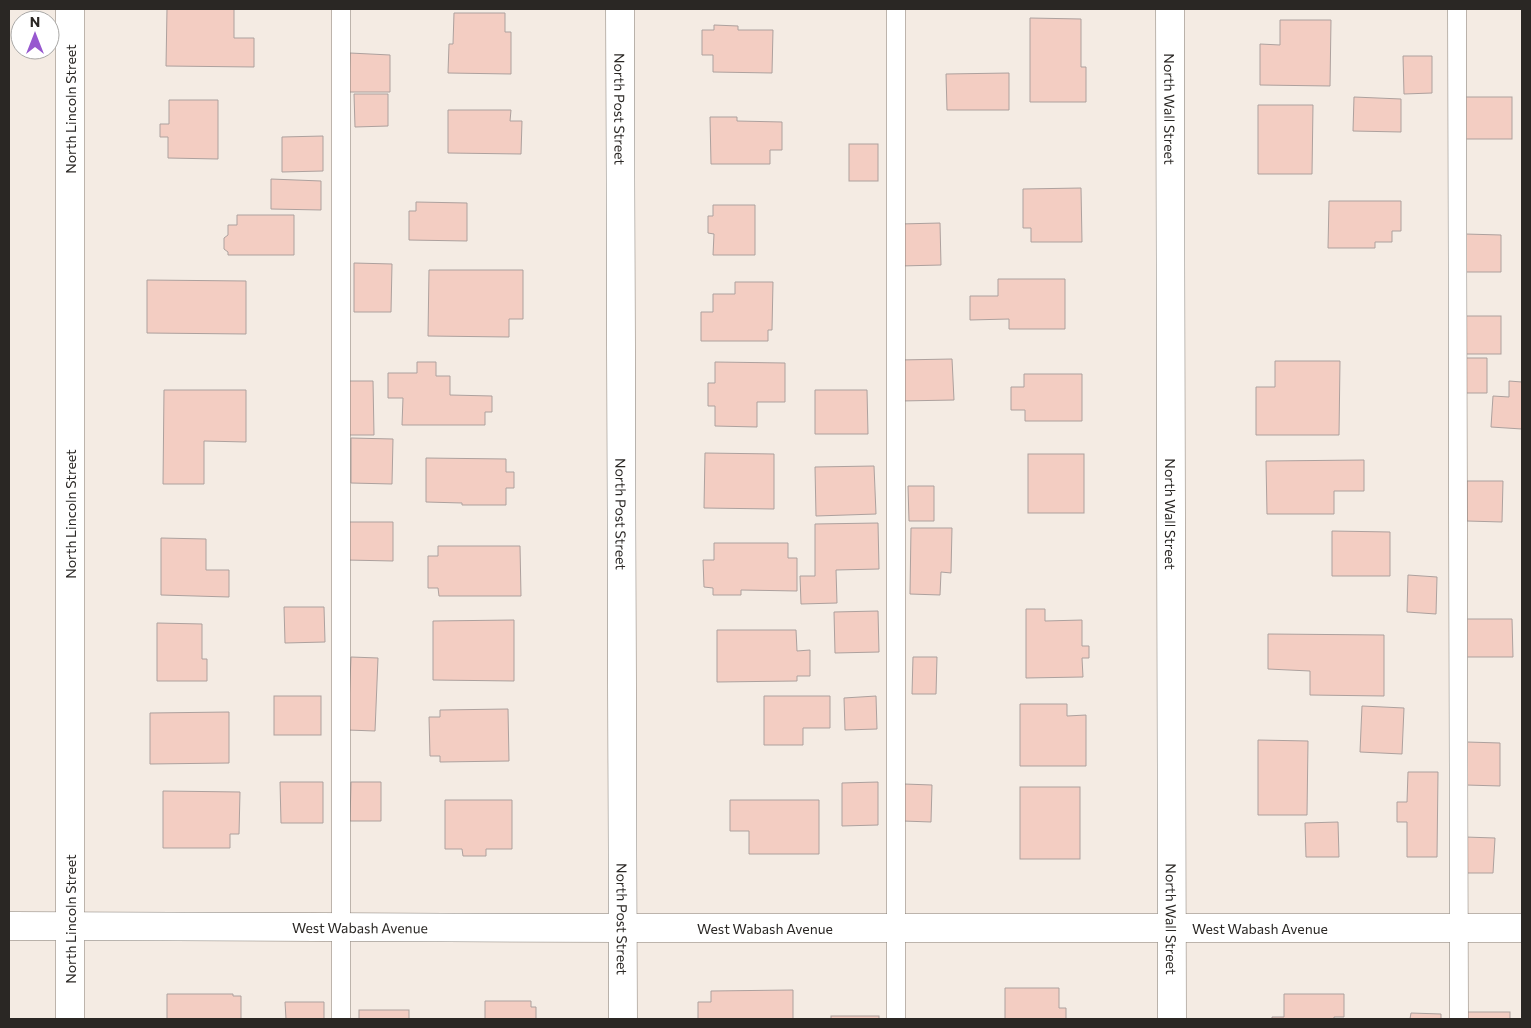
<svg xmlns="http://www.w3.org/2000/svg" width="1531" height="1028" font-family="Commissioner,sans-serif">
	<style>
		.building { fill: #f3cdc2; stroke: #ada19e }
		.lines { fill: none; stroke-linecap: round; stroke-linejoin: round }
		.lane-casing { stroke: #857e76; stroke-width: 19 }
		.street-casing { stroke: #857e76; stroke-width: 29 }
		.secondary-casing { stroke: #857e76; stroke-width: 29 }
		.lane { stroke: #fff; stroke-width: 18 }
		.street { stroke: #fff; stroke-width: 28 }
		.secondary { stroke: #fff; stroke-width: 28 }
		.labels { text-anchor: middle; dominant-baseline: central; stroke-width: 5; stroke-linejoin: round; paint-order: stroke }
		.street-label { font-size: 14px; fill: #2a2724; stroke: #fff }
	</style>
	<rect width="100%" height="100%" fill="#f4ebe3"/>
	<g class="building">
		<polygon points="167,9 234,9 234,38 254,38 254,67 166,66"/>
		<polygon points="454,13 505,13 505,32 511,32 511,74 448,73 449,44 453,44"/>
		<polygon points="1030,18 1081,19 1081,67 1086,67 1086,102 1030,102"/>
		<polygon points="1280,20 1331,20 1330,86 1260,85 1260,44 1280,45"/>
		<polygon points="714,25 738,26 738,30 773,30 772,73 713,72 713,55 702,55 702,30 714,30"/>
		<polygon points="350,53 390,55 390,92 349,92"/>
		<polygon points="1403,56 1432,56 1432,93 1404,94"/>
		<polygon points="1009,73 1009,110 947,110 946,74"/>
		<polygon points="354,94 388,94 388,126 355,127"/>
		<polygon points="1354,97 1401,99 1401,132 1353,131"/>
		<rect x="1464" y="97" width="48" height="42"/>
		<polygon points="169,100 218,100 218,159 168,158 168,137 160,137 160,124 169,124"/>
		<polygon points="1258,105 1313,105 1312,174 1258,174"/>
		<polygon points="448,110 511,110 510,121 522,121 521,154 448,153"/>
		<polygon points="710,117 737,117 737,121 782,122 782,150 770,150 770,164 711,164"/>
		<polygon points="323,136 323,171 282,172 282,137"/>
		<rect x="849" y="144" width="29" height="37"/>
		<polygon points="271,179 321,181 321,210 271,209"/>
		<polygon points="1081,188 1082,242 1031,242 1031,228 1023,228 1023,189"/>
		<polygon points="1329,201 1401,201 1401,231 1392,231 1392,242 1375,242 1375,248 1328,248"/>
		<polygon points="416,202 467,203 467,241 409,240 409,211 416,211"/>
		<polygon points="713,205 755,205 755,255 713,255 714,234 708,233 708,216 713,216"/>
		<polygon points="237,215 294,215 294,255 228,255 228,252 224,249 224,238 228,235 228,225 237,225"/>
		<polygon points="940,223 941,265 900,266 900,224"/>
		<polygon points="1465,234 1501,235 1501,272 1465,272"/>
		<polygon points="354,263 392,264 391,312 354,312"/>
		<polygon points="429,270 523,270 523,319 509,319 509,337 428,336"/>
		<polygon points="998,279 1065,279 1065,329 1009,329 1009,319 970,320 970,296 998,296"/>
		<polygon points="147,280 246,281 246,334 147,333"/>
		<polygon points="735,282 773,282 772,330 768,330 768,341 701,341 701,312 713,312 713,294 735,294"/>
		<rect x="1464" y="316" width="37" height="38"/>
		<polygon points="1465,358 1487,358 1487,393 1464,393"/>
		<polygon points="952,359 954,400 900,401 899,360"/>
		<polygon points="1275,361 1340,361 1339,435 1256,435 1256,387 1275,387"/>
		<polygon points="417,362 436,362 436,376 450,376 450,395 492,396 492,412 485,412 485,425 402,425 403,398 388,398 388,373 417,373"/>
		<polygon points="715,362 785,363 785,402 757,402 757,427 715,426 715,406 708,406 708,383 715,383"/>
		<polygon points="1024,374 1082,374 1082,421 1025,421 1025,410 1011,410 1011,387 1024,387"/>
		<polygon points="348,381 373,381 374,435 349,435"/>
		<polygon points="1509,381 1522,382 1522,429 1491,427 1493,396 1509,397"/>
		<polygon points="164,390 246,390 246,442 204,441 204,484 163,484"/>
		<polygon points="815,390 867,390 868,434 815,434"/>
		<polygon points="351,438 393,439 392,484 351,483"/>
		<polygon points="705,453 774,454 774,509 704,508"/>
		<rect x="1028" y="454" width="56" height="59"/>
		<polygon points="426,458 506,459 506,472 514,472 514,488 506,488 506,505 462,505 462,503 426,502"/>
		<polygon points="1364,460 1364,491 1334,491 1334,514 1267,514 1266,461"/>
		<polygon points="874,466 876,514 816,516 815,467"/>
		<polygon points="1467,481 1503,481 1502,522 1467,521"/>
		<polygon points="908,486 934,486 934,521 909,521"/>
		<polygon points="348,522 393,522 393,561 347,560"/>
		<polygon points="878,523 879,569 836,570 837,603 801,604 800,576 815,576 815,524"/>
		<polygon points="911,528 952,528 951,573 941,572 940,595 910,594"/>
		<polygon points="1332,531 1390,532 1390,576 1332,576"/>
		<polygon points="161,538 206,539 206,570 229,570 229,597 161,595"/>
		<polygon points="714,543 788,543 788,558 797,558 797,591 741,590 741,595 713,595 713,588 704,587 703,560 714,560"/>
		<polygon points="438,546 520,546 521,596 439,596 438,588 428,588 428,556 438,556"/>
		<polygon points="1408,575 1437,577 1436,614 1407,612"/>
		<polygon points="284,607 324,607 325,642 285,643"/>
		<polygon points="1026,609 1045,609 1045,621 1082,620 1082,646 1089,646 1089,658 1082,658 1083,677 1026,678"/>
		<polygon points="878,611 879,652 835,653 834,612"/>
		<polygon points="1466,619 1512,619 1513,657 1466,657"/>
		<polygon points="514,620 514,681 433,680 433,621"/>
		<polygon points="157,623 202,624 202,659 207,659 207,681 157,681"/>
		<polygon points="717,630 796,630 797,651 810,650 810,676 797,676 797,681 717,682"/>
		<polygon points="1268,634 1384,635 1384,696 1310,695 1310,671 1268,669"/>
		<polygon points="351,657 378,658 375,731 348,730"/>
		<polygon points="913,657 937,657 936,694 912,694"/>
		<rect x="274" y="696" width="47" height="39"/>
		<polygon points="764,696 830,696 830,728 803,728 803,745 764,745"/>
		<polygon points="876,696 877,729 845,730 844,698"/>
		<polygon points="1020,704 1067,704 1067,716 1086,715 1086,766 1020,766"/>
		<polygon points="1362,706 1404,708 1402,754 1360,752"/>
		<polygon points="508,709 509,761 440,762 440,756 430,756 429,717 440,717 440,710"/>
		<polygon points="229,712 229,763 150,764 150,713"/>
		<polygon points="1258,740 1308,741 1307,815 1258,815"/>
		<polygon points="1467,742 1500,743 1500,786 1466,785"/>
		<polygon points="1408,772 1438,772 1437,857 1407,857 1407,822 1397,822 1397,802 1407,802"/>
		<polygon points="280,782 323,782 323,823 281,823"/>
		<polygon points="351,782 381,782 381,821 350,821"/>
		<polygon points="878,782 878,825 842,826 842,783"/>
		<polygon points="904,784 932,785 931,822 903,821"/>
		<rect x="1020" y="787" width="60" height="72"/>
		<polygon points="163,791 240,792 239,834 230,834 230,848 163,848"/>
		<polygon points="445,800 512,800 512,849 486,849 486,856 463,856 462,849 445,849"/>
		<polygon points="730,800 819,800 819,854 749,854 749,831 730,831"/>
		<polygon points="1338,822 1339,857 1306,857 1305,823"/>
		<polygon points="1465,837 1495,838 1493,873 1464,873"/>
		<polygon points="1005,988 1059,988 1059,1008 1066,1008 1066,1019 1005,1019"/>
		<polygon points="793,990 793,1019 698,1019 698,1002 711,1002 711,991"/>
		<polygon points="167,994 233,994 233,996 241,996 241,1019 167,1019"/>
		<polygon points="1284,994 1344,994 1344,1017 1334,1017 1334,1019 1272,1019 1272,1017 1284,1017"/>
		<polygon points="485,1001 531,1001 531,1007 536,1007 536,1019 485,1019"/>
		<polygon points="285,1002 324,1002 324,1019 286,1019"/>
		<rect x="359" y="1010" width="50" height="9"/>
		<rect x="1467" y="1012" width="43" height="7"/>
		<polygon points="1411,1013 1441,1014 1441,1019 1410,1019"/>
		<rect x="831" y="1016" width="48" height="3"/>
	</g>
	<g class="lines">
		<defs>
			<g id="lane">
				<polyline points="341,9 341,1019"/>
				<polyline points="896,9 896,1019"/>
				<polyline points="1457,9 1459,1019"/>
			</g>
			<g id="street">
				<path id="s1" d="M620,9L623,1019"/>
				<path id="s2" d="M9,926L623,928H1522"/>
				<polyline points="70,1019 70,9"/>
			</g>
			<g id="secondary">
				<path id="s3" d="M1170,9L1172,1019"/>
			</g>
		</defs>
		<use href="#lane" class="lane-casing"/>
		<use href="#street" class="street-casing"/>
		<use href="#secondary" class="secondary-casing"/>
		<use href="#lane" class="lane"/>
		<use href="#street" class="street"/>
		<use href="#secondary" class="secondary"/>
	</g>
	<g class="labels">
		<g class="street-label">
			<text transform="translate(70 109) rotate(-90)">North Lincoln Street</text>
			<text stroke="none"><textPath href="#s1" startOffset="100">North Post Street</textPath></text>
			<text stroke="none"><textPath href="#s3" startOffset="100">North Wall Street</textPath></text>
			<text transform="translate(70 514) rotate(-90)">North Lincoln Street</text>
			<text stroke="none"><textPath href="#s1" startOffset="505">North Post Street</textPath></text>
			<text stroke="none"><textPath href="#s3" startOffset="505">North Wall Street</textPath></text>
			<text transform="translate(70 919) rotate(-90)">North Lincoln Street</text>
			<text stroke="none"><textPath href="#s1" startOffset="910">North Post Street</textPath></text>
			<text stroke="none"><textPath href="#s3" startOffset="910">North Wall Street</textPath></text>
			<text stroke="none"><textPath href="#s2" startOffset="351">West Wabash Avenue</textPath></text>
			<text stroke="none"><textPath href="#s2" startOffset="756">West Wabash Avenue</textPath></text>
			<text stroke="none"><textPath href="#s2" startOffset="1251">West Wabash Avenue</textPath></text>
		</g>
	</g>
	<rect width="1531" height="1028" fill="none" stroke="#2a2724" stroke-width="20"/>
	<g transform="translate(35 35)"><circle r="24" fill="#ffffff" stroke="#aaa9a7"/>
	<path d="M0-4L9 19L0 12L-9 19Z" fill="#9758cf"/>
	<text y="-8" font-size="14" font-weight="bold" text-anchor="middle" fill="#2a2724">N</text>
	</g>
</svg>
